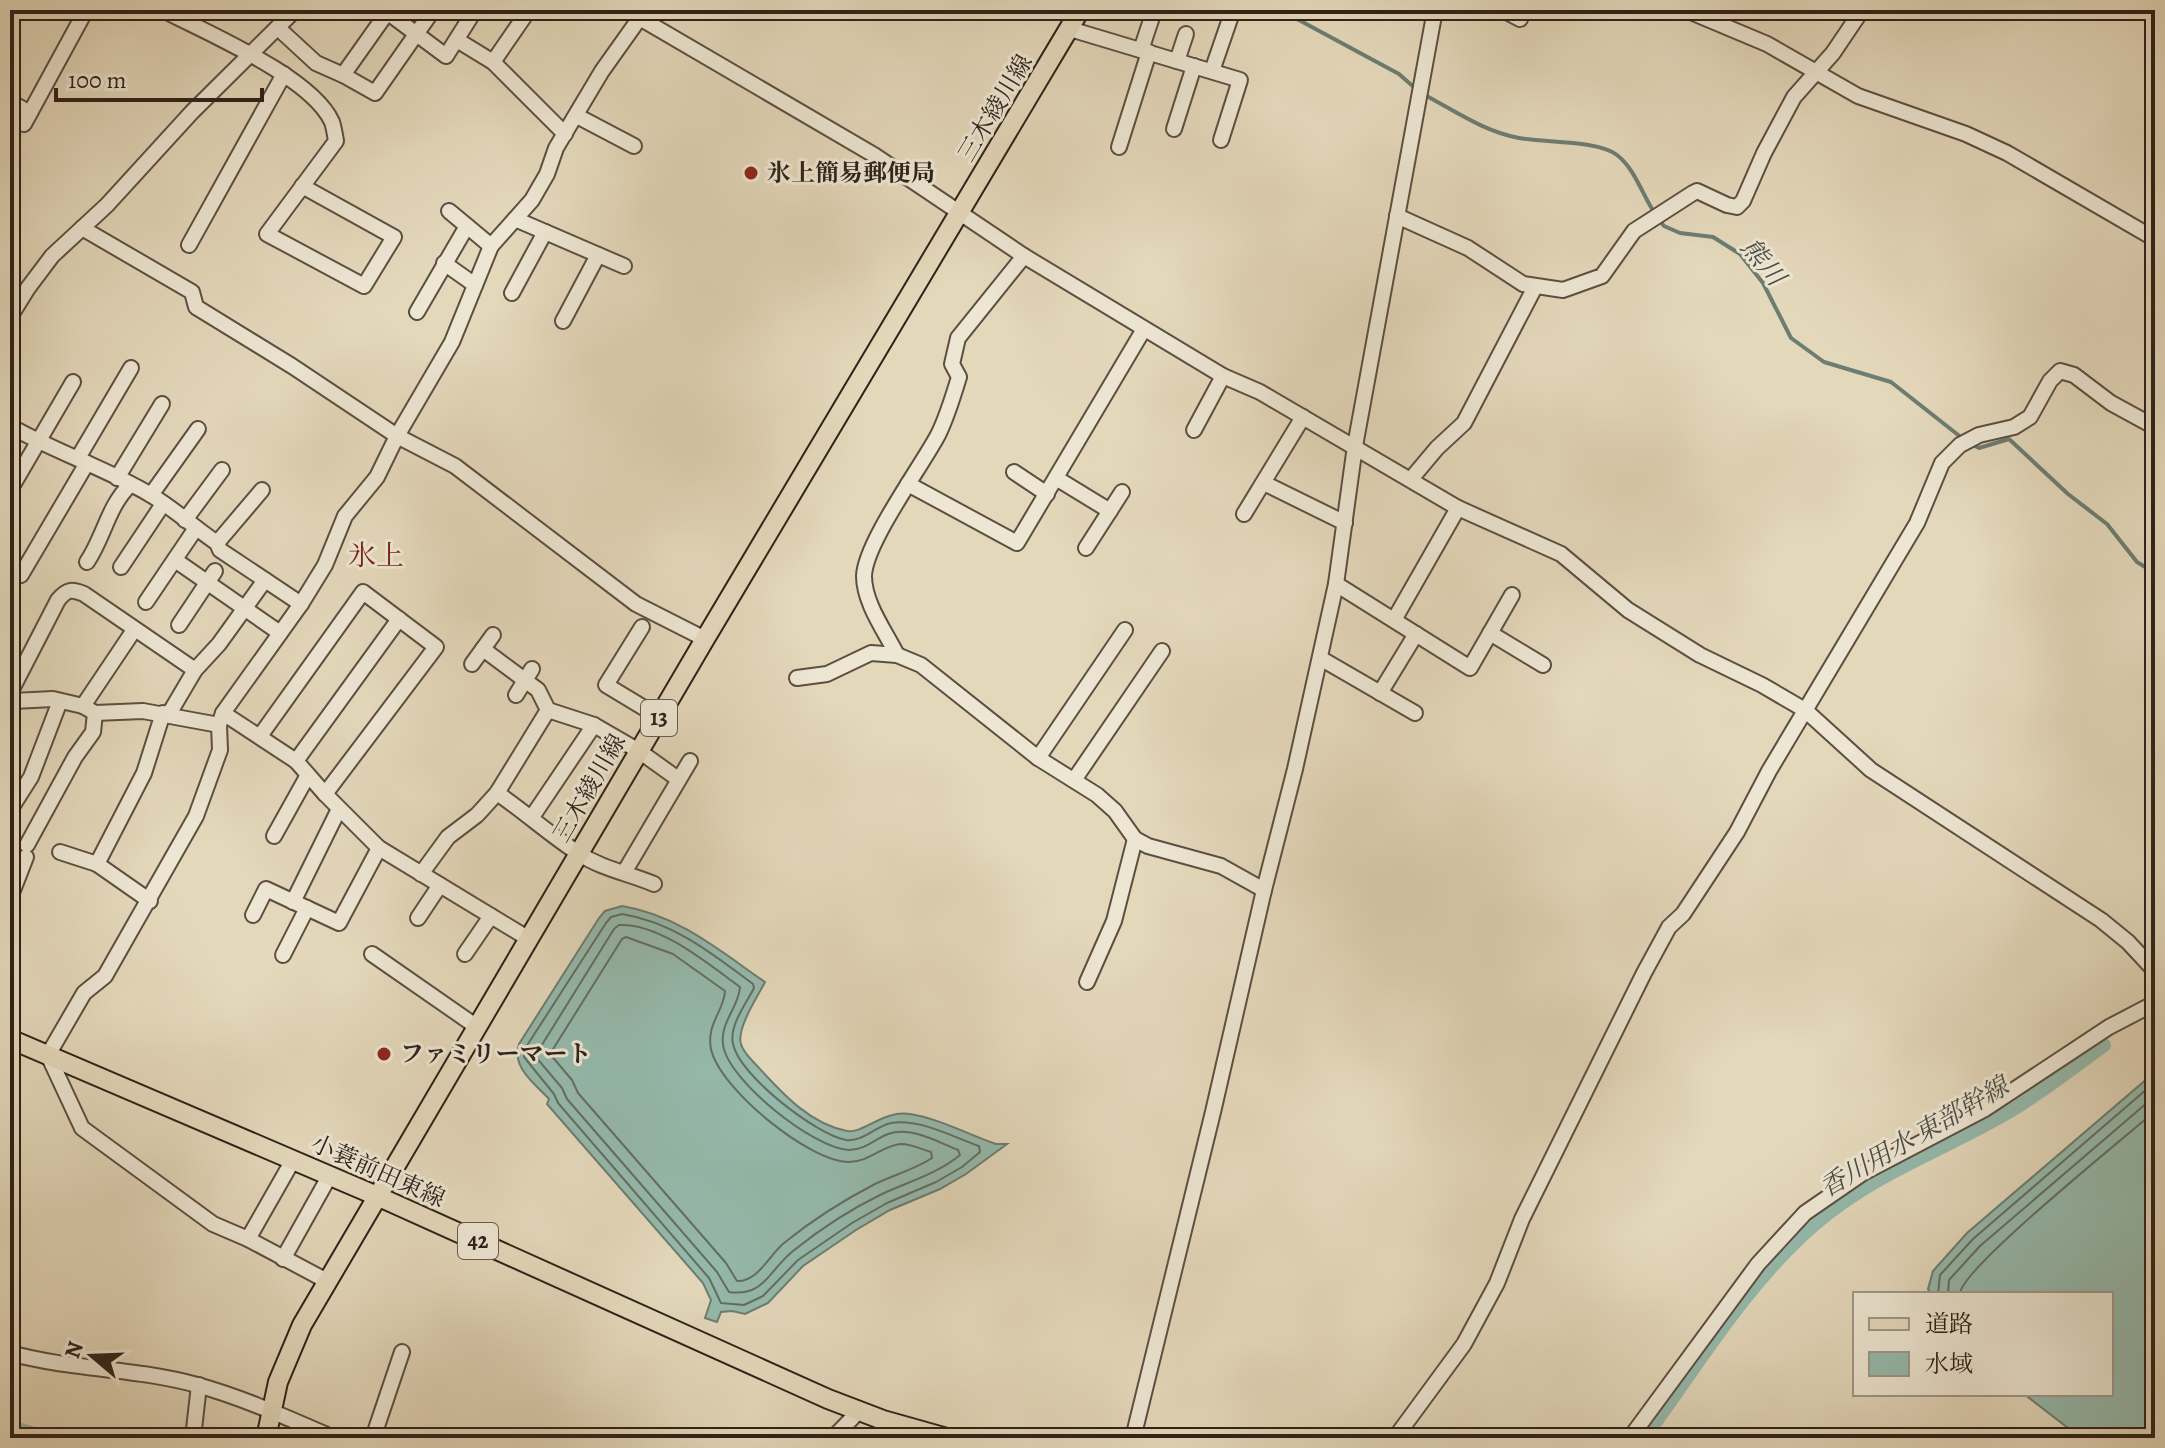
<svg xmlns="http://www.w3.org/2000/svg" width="2165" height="1448" font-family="Alegreya,'Noto Serif JP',serif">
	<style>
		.water { fill: #95baad; stroke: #6c7d72; stroke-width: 2 }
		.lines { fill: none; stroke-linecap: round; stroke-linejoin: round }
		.shore { stroke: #626e64; stroke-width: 2 }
		.stream { stroke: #6c7d72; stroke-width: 4 }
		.canal { stroke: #95baad; stroke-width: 14 }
		.river { stroke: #95baad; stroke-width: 24 }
		.minor-casing { stroke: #5c4f42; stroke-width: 18 }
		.major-casing { stroke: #2e211a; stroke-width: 22 }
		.minor { stroke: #ede6d3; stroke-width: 14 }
		.major { stroke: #e4d8bb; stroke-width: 18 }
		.poi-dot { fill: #8f2418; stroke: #ede6d3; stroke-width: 3 }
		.labels { text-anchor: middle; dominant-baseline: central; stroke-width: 6; stroke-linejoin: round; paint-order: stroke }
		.shield { fill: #ede6d3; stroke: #675c52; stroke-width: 2 }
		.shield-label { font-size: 22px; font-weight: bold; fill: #2e211a }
		.street-label { font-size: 24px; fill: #2e211a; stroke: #ede6d3 }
		.poi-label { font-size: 24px; font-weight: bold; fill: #2e211a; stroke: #ede6d3; text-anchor: start }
		.water-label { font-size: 26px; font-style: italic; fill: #4d4f46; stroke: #ede6d3 }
		.quarter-label { font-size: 28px; fill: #7a1f14; stroke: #ede6d3 }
	</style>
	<rect width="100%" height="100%" fill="#e4d8bb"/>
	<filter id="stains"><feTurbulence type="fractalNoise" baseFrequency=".0025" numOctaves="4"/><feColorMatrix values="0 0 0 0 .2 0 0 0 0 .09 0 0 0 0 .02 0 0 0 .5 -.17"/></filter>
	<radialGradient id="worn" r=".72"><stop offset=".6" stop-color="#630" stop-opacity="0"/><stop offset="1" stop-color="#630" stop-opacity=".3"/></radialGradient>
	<g class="water">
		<path d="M622,906C678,915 720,951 765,982C758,996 736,1029 741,1044C743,1053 753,1061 759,1068C783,1094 810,1124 847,1131C863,1134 883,1110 910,1114C937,1118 970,1135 996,1144H1007L966,1174L940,1189L890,1210L856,1230L803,1266L768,1303L745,1314L732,1311L721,1312L717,1322L705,1318L711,1300L703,1283L547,1104L549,1099C535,1084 511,1067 519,1044L599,918L605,911Z"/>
		<polygon points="2155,1072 2155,1438 2081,1438 2024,1394 2111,1394 2111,1294 1931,1294 1928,1289 1933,1271 1967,1233"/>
	</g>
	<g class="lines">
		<g class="shore">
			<path d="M622,914C673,922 713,954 753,984L754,988C746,1004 729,1025 733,1044C739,1075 815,1134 846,1140C863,1142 876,1126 891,1123C919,1118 953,1137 979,1146L980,1152L962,1167L936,1182L887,1203L852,1223L798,1260L763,1296L744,1305L721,1303L709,1278L558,1103L554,1094L524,1057L526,1047L606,923L611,917Z"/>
			<path d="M619,925C660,923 708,964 740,987C739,1007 720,1022 723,1044C726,1079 814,1149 849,1150C865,1150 875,1139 888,1134C911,1126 938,1142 958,1150L960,1155C937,1174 908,1182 882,1194C851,1209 819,1230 793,1251C769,1270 765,1297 729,1292L717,1272L567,1099L562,1088L535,1056L614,929Z"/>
			<path d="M626,937L673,954L725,991C724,1011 706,1024 711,1049C719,1088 809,1162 849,1162C869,1162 883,1145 901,1144C911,1144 921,1149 931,1152L932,1158C914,1170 893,1175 875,1184C844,1200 811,1221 784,1243C770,1254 758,1282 737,1281L726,1263L578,1093L572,1080L550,1054L622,939Z"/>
			<polyline points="1938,1294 1940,1275 1973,1239 2155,1082"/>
			<polyline points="1948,1294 1949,1280 1980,1246 2155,1096"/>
			<path d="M1960,1294C1959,1270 2127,1136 2155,1111"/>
		</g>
		<g class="stream">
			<polyline points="1264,10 1297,19 1399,74 1416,89"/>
			<path d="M1423,94C1455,111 1483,131 1519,138C1544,143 1598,140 1617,155C1635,169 1642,194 1654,212"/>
			<polyline points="1659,220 1664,226 1680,233 1713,237 1740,254 1763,283 1791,338 1824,362 1891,382 1962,438"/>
			<polyline points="1969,443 1979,448 2009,439 2068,494 2107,524 2137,562 2155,573"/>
		</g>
		<path class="canal" d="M1644,1438C1697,1366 1746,1283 1815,1224C1873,1173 1949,1148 2015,1108C2046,1089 2075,1066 2104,1045"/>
		<polyline class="river" points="10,1432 30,1438"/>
		<defs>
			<g id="minor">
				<path d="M163,10C207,33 312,77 332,122C334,128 335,135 336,141L267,234L364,286L394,237L302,186"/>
				<polyline points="626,10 874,155 1024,256 1223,376 1260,392 1458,508 1561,554 1628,610 1700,655 1762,685 1805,710 1871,770 2101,920 2128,942 2155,971"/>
				<polyline points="1503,10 1520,19"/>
				<polyline points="1686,10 1767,44 1858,96 1966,134 2007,153 2155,239"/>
				<polyline points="387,12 446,56 475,10"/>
				<polyline points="278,28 316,63 343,75 375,93 433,10"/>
				<polyline points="1070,29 1240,80 1221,140"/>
				<polyline points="457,40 493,62 565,134"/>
				<polyline points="1141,50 1153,14"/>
				<polyline points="1177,61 1186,34"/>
				<polyline points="493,62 524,17"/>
				<polyline points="1212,71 1233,10"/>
				<polyline points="343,75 389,10"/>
				<polyline points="10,102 30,113"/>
				<polyline points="577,116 634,146"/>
				<polyline points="24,124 86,10"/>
				<polyline points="1174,129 1194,66"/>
				<polyline points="1119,147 1149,52"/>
				<polyline points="449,211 491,246"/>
				<polyline points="1397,216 1468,248 1523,284 1563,290 1602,276 1634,231 1693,193 1697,191 1727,205 1737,207 1743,201 1764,153 1794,97 1833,53 1862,10"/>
				<polyline points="515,219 624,266"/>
				<polyline points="82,228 192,292 196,307 292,366 397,436 455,466 636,604 705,639"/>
				<polyline points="189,245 284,74"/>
				<polyline points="444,263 475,285"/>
				<polyline points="512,293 545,232"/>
				<polyline points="417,312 467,226"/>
				<polyline points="10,317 28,288 52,256 107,205 192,112 295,10"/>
				<polyline points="563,321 598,255"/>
				<path d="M10,426C55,452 106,468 151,495C174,509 195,528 217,543L220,550L301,604"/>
				<polyline points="1194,430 1223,376"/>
				<polyline points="78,458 131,368"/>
				<polyline points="1014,472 1047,494"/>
				<polyline points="117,478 162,404"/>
				<polyline points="1056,478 1110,511"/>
				<polyline points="1411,479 1437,448 1464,423 1535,287"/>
				<polyline points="1264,483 1345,523"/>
				<polyline points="908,484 1017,543 1144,329"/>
				<polyline points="10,490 73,382"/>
				<polyline points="151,495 198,429"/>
				<polyline points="1244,514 1303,417"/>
				<polyline points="185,520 222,470"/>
				<polyline points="217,543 262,490"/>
				<polyline points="1086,548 1122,492"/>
				<polyline points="175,560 280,633"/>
				<path d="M87,562C104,537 108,506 130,485"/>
				<polyline points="121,567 163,504"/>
				<polyline points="21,575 87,463"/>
				<polyline points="1336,584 1470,668 1512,595"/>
				<polyline points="146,602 196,528"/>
				<polyline points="1394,620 1458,508"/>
				<polyline points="179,625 215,571"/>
				<polyline points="642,627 606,685 659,717"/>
				<polyline points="1490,633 1543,665"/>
				<polyline points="483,649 538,690 548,710 594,725 639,751 678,779"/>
				<path d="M897,655C885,631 864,603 864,576C865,543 921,467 938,435C947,417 953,397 959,377L952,364L958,338L1024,256"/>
				<polyline points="1320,658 1415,713"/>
				<polyline points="472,664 493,635"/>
				<polyline points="797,678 827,674 871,653 897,655 921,665 1038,758 1097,795 1115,811 1135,839 1148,846 1221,866 1264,890"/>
				<path d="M10,693L58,600C67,589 72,589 84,594L195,670"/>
				<polyline points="1380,693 1416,634"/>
				<polyline points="516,695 532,669"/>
				<polyline points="10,698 13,701 53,699 83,706 95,713 143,711 219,725"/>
				<polyline points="83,706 134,630"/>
				<polyline points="223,713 296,761 325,794 379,848 529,939"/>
				<polyline points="169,714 195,670 219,644 265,580"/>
				<polyline points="260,736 363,592 436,647 325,794"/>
				<polyline points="1038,758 1125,630"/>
				<polyline points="296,761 399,619"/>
				<polyline points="1074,780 1162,651"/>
				<path d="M497,793C525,812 550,835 578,853C602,869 628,873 654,884"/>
				<polyline points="10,810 31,777 60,701"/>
				<polyline points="532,817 594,725"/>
				<polyline points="274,836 308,775"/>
				<polyline points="27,845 75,757 93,732 95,713"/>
				<polyline points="60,852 97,864 150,901"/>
				<polyline points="97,864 144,773 163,713"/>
				<polyline points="625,871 690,761"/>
				<polyline points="421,874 448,837 477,815 497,793 548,710"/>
				<polyline points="10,898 26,857"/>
				<polyline points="293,902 339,809"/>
				<polyline points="253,915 266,889 339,923 379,848"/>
				<polyline points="418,918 440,885"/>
				<polyline points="372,954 477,1027"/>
				<polyline points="465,954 491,916"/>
				<polyline points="283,955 307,908"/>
				<polyline points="1087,982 1114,921 1135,839"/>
				<polyline points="248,1239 293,1160"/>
				<polyline points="283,1259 330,1175"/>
				<polyline points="327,1281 248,1239 213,1224 82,1128 48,1055 84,993 105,976 196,816 220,750 219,725 223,713 301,604 325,565 345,516 377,477 397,436 452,342 491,246 532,200 547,174 556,148 602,71 639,19"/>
				<path d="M10,1353C71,1370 136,1368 197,1385C244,1398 290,1419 334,1438"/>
				<polyline points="193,1438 199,1385"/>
				<polyline points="373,1438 402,1352"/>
				<polyline points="833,1438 859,1411"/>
				<polyline points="1133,1438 1213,1112 1264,890 1295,769 1336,584 1355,446 1435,10"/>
				<polyline points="1395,1438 1464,1344 1497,1283 1522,1219 1644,973 1669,927 1683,914 1737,832 1769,771 1917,523 1942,463 1960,445 1979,435 2014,427 2030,417 2050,381 2060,371 2074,375 2111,403 2155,427"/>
				<polyline points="1630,1438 1758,1264 1805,1213 1863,1173 1985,1109 2109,1027 2155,1003"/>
			</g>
			<g id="major">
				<polyline points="10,1039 377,1196 828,1399 883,1420 947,1438"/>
				<polyline points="266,1438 278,1382 302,1325 705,639 1080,10"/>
			</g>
		</defs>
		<use href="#minor" class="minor-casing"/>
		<use href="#major" class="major-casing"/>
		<use href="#minor" class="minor"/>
		<use href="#major" class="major"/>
	</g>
	<g class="poi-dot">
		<circle cx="751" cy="173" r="8"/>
		<circle cx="384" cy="1054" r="8"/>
	</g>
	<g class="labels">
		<g class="shield">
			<rect x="641" y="700" width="36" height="36" rx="6"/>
			<rect x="458" y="1223" width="40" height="36" rx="6"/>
		</g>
		<g class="shield-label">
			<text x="659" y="718">13</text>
			<text x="478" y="1241">42</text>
		</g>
		<g class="street-label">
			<text transform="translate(995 108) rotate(-59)">三木綾川線</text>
			<text transform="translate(589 788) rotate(-60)">三木綾川線</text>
			<text transform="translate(378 1171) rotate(24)">小蓑前田東線</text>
		</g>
		<g class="poi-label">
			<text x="767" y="173">氷上簡易郵便局</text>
			<text x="400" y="1054">ファミリーマート</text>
		</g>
		<g class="water-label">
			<text transform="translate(1763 262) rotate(51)">熊川</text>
			<text transform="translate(1914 1137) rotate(-30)">香川用水 東部幹線</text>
		</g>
		<g class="quarter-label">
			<text x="376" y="556">氷上</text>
		</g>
	</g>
	<rect width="2165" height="1448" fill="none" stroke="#e4d8bb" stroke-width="40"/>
	<rect x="12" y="12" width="2141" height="1424" fill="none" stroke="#2e211a" stroke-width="4"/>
	<rect x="20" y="20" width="2125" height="1408" fill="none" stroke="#2e211a" stroke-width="2"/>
	<rect x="1853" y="1292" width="260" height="104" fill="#ede6d3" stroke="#a19789" stroke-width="2"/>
	<rect x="1869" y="1318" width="40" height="12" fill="#e4d8bb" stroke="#a19789" stroke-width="2"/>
	<text x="1925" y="1332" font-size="24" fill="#2e211a">道路</text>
	<rect x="1869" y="1352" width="40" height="24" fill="#95baad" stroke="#a19789" stroke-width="2"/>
	<text x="1925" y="1372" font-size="24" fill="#2e211a">水域</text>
	<g transform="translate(92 1356) rotate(289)" stroke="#ede6d3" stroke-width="6" paint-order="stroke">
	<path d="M0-6L14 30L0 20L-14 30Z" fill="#2e211a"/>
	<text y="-12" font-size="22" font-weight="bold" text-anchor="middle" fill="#2e211a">N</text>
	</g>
	<path d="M56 88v12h206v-12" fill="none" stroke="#2e211a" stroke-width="4"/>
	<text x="68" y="88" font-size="24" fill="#2e211a" stroke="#ede6d3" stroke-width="6" paint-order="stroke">100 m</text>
	<rect width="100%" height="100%" filter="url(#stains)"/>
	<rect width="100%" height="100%" fill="url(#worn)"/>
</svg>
